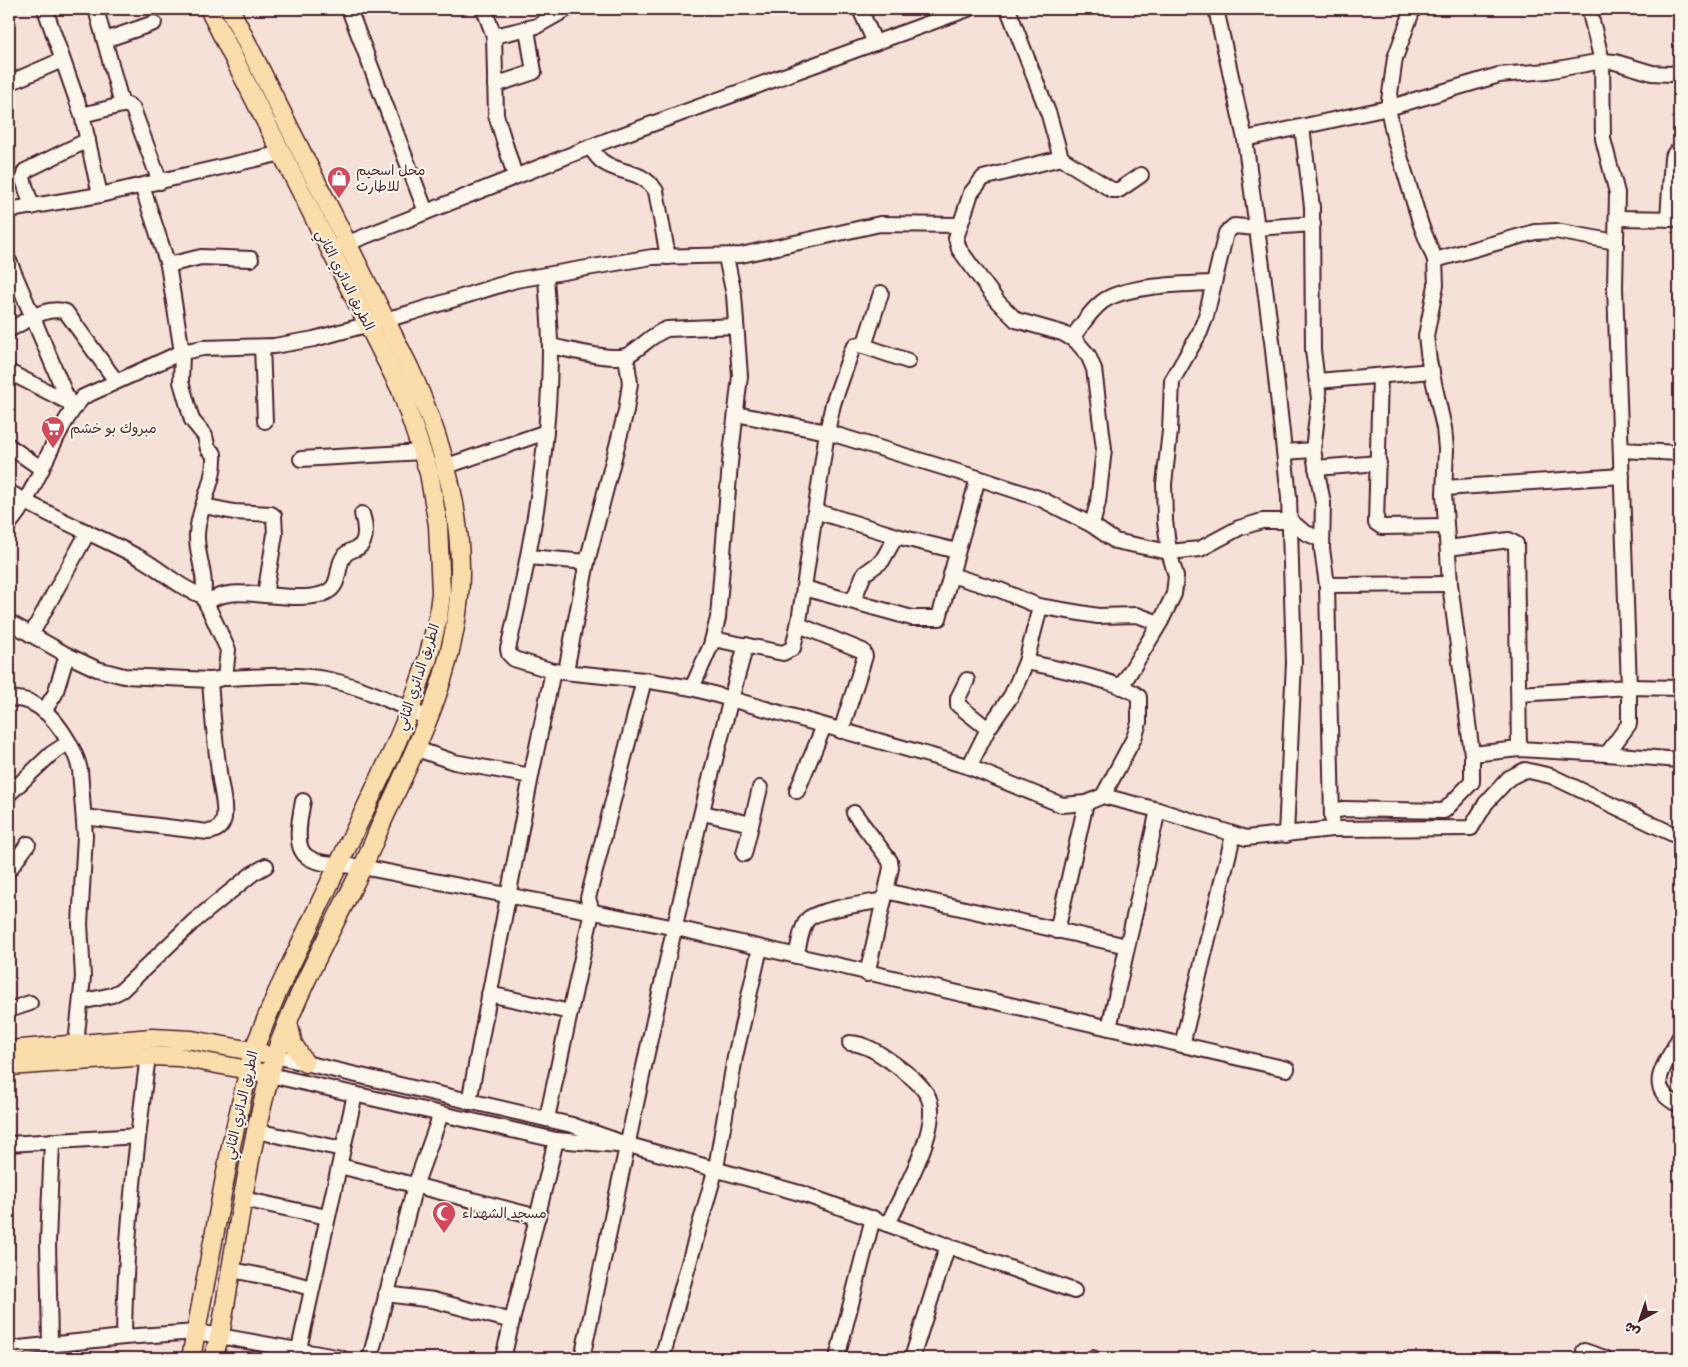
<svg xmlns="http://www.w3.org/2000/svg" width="1688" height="1367" font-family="'Balsamiq Sans','Playpen Sans Arabic',sans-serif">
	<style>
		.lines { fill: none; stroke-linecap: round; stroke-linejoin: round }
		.minor-casing { stroke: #4a1f2b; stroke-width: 18 }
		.major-casing { stroke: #4a1f2b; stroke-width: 21 }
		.minor { stroke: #fbf7ec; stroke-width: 14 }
		.major { stroke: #fbdcab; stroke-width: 18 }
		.labels { text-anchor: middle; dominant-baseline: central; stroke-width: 4; stroke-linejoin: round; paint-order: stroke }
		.poi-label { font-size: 14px; fill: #4a1f2b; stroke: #fbf7ec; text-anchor: start }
		.street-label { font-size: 14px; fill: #4a1f2b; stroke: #fbf7ec }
	</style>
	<rect width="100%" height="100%" fill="#f6e1d9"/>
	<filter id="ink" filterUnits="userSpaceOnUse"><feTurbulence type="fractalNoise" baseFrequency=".02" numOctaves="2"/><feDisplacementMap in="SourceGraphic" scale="10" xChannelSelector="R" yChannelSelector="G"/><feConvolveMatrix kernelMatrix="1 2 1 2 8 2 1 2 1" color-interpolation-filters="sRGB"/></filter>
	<g filter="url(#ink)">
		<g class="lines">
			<g class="minor-casing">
				<g id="minor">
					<path d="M 45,9 L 82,115 L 100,195"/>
					<path d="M 349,9 L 426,212"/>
					<path d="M 484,9 L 494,36 L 496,115 L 515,176"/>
					<path d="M 860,9 L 875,43"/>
					<path d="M 1008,9 L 1049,115 L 1061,158 L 983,178 L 971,193 L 956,238 L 959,249 L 997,301 L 1016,320 L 1062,333 L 1076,341 L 1088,355 L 1094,369 L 1104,449 L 1098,502 L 1092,525"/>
					<path d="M 1216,9 L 1245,139 L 1272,341 L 1289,497 L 1294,662 L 1286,835"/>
					<path d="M 1413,9 L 1395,58 L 1388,108 L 1394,137 L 1421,225 L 1435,260"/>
					<path d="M 1589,9 L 1602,61 L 1603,139 L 1617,193 L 1615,287 L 1629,687 L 1629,724 L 1607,754 L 1679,760"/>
					<path d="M 494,36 L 537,26 L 567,9"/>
					<path d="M 105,40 L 154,23"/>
					<path d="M 9,83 L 62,60"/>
					<path d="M 495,85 L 534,72 L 527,29"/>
					<path d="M 122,105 L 128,105 L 133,109 L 160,182"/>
					<path d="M 82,115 L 122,105 L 96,9"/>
					<path d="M 1302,127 L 1312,207 L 1313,350 L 1319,399 L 1313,450 L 1323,503 L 1322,549 L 1327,585 L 1332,818"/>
					<path d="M 1245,139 L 1388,108 L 1499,75 L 1547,71 L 1602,61 L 1615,62 L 1652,73 L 1670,74 L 1679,72"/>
					<path d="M 590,147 C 594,152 598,159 603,162 C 622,175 641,169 656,191 L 668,257"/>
					<path d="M 1061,158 L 1112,190 L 1119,190 L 1141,175"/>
					<path d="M 142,186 L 168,265 L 182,352 L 181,382 L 192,420 L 205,436 L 208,449 L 214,454 C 216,482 198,507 197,534 C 196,555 207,575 203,596"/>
					<path d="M 32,207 L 23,179 L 25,171 L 88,140"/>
					<path d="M 9,210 L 100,195 L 282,153"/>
					<path d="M 1617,218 L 1679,219"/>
					<path d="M 1668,219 L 1672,158 L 1675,153 L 1679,153"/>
					<path d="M 338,247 L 608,140 L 968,9"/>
					<path d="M 9,261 L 72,410"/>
					<path d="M 168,265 L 201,257 L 251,259"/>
					<path d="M 546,275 C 547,299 550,323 550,347 C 550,449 531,551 508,649 L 509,654 L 514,659 L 553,671"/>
					<path d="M 9,330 C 26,321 47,305 66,312 L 116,381"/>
					<path d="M 1072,338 C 1082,325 1090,311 1102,302 C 1124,285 1185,284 1212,283"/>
					<path d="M 550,346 C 567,349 614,362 628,355 C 642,347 652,334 667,329 L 736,326"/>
					<path d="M 864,346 L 881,293"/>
					<path d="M 262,347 L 265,421"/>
					<path d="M 9,372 L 68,402"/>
					<path d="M 1380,376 L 1376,523 L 1382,527 L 1446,526"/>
					<path d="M 1318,381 L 1432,371"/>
					<path d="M 736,414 L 827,432 L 978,478 L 1041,499 L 1092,525 L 1115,541 L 1169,552 L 1200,549 L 1239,528 L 1262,521 L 1291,521 L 1304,532 L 1322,540"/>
					<path d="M 9,446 L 42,469"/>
					<path d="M 1622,450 L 1679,453"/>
					<path d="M 1284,452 L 1313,450"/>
					<path d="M 301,459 L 423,452"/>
					<path d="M 447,466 L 546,432"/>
					<path d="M 1316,468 L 1379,463"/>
					<path d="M 1445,488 L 1622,476"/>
					<path d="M 9,492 C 51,518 97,535 140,558 C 162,570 179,588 203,596 L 228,650 L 225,678 C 258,677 293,673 325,679 C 361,686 396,703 429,719"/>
					<path d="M 204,506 L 234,512 L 271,514 L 274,516 L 275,534 L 265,595 C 245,593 223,590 206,603"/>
					<path d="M 815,511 L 900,537"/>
					<path d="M 9,524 C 41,487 50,434 83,397 L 182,352 L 203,348 L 274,346 L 314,339 L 410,313 L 516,280 L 652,257 L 741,255 L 880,224 L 959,225"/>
					<path d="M 1448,548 L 1509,540 L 1516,544 L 1519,749"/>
					<path d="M 528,557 L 587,562"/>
					<path d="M 951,575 L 1000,590 L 1038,606 L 1098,616 L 1137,615 L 1159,623"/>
					<path d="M 1327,585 L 1450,584"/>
					<path d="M 804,588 L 912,618 L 939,618 L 978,478"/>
					<path d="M 265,595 C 283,596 326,603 335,584 C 340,574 338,562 345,555 C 349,550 355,550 359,547 C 368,540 365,523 362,514"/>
					<path d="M 853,601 L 864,574 L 882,561 L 895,538 L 900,537 L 957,551"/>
					<path d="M 9,622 L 67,655 L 97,669 L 124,676 L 210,680 L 219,679"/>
					<path d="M 799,625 L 863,651 L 865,656 L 841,731"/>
					<path d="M 31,635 L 88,532"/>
					<path d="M 713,639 L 783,653 L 793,648 L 799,621 L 827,432 L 833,404 L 852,350 L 856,345 L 864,346 L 908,361"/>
					<path d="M 1026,662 C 1046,666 1129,683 1139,697 L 1139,723 L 1134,738 L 1103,796"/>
					<path d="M 566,671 L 587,562 L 626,411 L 630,383 L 626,356"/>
					<path d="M 967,680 L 958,698 L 958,705 L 988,729"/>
					<path d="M 1121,687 L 1161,621 L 1174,594 L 1176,576 L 1169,552 L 1165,521 L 1164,484 L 1170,431 L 1172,381 L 1200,332 L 1206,316 L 1226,233 L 1234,226 L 1257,228 L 1313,224"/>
					<path d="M 692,688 L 711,645 L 718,618 L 730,463 L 740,376 L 734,295 L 726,257"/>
					<path d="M 1519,694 L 1629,687 L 1679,688"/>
					<path d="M 9,698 C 16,699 25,699 32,703 C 54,713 75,747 80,770 L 85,836 L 80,924 L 83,977 L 76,1044"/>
					<path d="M 44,711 L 55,694 L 67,655"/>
					<path d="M 417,749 L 454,762 L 531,776"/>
					<path d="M 1472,754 L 1519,749 L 1607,754"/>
					<path d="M 969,767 L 988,729 L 1011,696 L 1018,681 L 1026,662 L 1040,607"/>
					<path d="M 797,791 L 824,726"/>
					<path d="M 9,794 L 51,754 L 68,743"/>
					<path d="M 303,801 C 290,866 305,861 362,867 L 676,928 L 1287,1069"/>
					<path d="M 1332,811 L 1344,809 L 1444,811 L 1472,782 L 1472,754 L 1450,584 L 1444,494 L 1446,449 L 1444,428 L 1429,361 L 1426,336 L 1436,285 L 1435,260 L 1535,232 L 1556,231 L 1616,242"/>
					<path d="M 703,813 L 751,824"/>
					<path d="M 854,813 L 890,861 L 891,868 L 886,891"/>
					<path d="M 84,817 L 208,832 C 217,831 222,827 224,818 C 226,803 220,786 219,772 C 215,741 212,711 210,680"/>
					<path d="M 744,854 L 760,788"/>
					<path d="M 9,870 L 28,844"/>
					<path d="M 1057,931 L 1086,803"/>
					<path d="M 796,956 C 799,946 801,927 808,919 C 818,909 869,903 884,900"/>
					<path d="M 867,974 L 886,891 L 1127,946"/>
					<path d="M 489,994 L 570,1012"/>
					<path d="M 81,1002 L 112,995 L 122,990 L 193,922 L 252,874 L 266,866"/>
					<path d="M 9,1010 L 30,1003"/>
					<path d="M 1109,1028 L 1158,810"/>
					<path d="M 1679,1038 C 1667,1064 1642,1087 1679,1105"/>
					<path d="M 850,1043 C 868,1044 883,1056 897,1066 C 908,1074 927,1088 930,1102 C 938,1133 901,1196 888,1224"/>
					<path d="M 1182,1045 L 1233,836"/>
					<path d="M 275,1056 L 572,1125 L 629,1145 L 803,1194 L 1074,1291"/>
					<path d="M 270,1075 L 556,1140 L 618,1145"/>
					<path d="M 469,1102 L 531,776 L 553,671 L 644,680 L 692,688 L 967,766 L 1062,805 L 1086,803 L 1103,796 L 1158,810 L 1246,838 L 1332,829 L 1471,828 L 1486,803 L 1509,778 L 1525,770 L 1551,776 L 1679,837"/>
					<path d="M 547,1118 L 592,912 L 588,898 L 644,680"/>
					<path d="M 256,1131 L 343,1149"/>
					<path d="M 9,1144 L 138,1136"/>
					<path d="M 340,1166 L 538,1217"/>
					<path d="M 243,1199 L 327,1217"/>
					<path d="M 232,1270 L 282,1280 L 311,1288"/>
					<path d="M 386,1294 L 433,1300 L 512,1321"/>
					<path d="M 124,1337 C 125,1242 136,1149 148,1056"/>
					<path d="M 50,1344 L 48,1242 L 52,1141"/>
					<path d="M 9,1349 L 124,1337 L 197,1332 L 341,1358"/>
					<path d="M 1584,1351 L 1605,1358"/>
					<path d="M 297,1358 L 355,1094"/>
					<path d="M 370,1358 L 415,1186 L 441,1114"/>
					<path d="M 503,1358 L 556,1140"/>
					<path d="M 582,1358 C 634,1120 679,879 746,645"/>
					<path d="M 662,1358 L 716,1168 L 735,1057 L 760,948"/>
					<path d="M 837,1358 L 873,1218"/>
					<path d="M 912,1358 L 948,1245"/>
					<path d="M 1092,1358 L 1093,1358"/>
				</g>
			</g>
			<g class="major-casing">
				<g id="major">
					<path d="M 288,1022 L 293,1044 L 305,1063"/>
					<path d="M 9,1050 L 152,1038 L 192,1040 L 262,1053"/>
					<path d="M 9,1066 L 148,1056 L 179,1057 L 259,1072"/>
					<path d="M 191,1358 L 231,1146 L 253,1051 L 277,993 L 392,753 L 410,710 L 428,658 L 438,617 L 441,593 L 438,525 L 429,473 L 401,390 L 209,9"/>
					<path d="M 213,1358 L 220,1335 C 234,1256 244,1176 264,1098 C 269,1078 273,1058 281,1039 C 304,979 334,925 362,868 C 372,848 379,827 389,807 C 424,733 461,653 460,569 C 460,498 438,431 409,367 L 230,9"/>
				</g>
			</g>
			<use href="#minor" class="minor"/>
			<use href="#major" class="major"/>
		</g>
	</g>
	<defs>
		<g id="shop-pin" transform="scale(1.25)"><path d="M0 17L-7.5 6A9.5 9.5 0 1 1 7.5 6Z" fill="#d1495b" stroke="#fbf7ec"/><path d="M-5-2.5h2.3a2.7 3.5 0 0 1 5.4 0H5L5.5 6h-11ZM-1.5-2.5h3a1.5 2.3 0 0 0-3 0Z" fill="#fff"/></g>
		<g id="supermarket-pin" transform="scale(1.25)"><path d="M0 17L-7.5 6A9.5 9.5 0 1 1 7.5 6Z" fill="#d1495b" stroke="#fbf7ec"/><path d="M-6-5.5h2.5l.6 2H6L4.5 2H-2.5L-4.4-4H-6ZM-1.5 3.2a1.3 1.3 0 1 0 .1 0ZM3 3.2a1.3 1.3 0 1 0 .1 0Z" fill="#fff"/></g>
		<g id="mosque-pin" transform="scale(1.25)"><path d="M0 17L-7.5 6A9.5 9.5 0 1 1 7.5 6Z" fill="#d1495b" stroke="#fbf7ec"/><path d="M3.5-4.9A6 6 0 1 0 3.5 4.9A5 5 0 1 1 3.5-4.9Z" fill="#fff"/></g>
	</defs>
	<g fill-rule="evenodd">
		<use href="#shop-pin" x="339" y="178"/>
		<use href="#supermarket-pin" x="53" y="428"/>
		<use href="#mosque-pin" x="444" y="1213"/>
	</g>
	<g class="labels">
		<g class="poi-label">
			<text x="356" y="170">محل اسحيم<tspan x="356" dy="16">للاطارت</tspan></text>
			<text x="70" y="428">مبروك بو خشم</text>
			<text x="462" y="1213">مسجد الشهداء</text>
		</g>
		<g class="street-label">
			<text transform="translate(345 280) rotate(63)">الطريق الدائري الثاني</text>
			<text transform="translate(418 677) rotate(-72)">الطريق الدائري الثاني</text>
			<text transform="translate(241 1105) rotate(-77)">الطريق الدائري الثاني</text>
		</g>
	</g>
	<rect width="1688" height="1367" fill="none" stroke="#fbf7ec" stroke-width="30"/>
	<rect x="15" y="15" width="1658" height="1337" fill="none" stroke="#4a1f2b" stroke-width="2" filter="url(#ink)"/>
	<g transform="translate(1640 1320) rotate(220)" stroke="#fbf7ec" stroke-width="4" paint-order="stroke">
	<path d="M0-4L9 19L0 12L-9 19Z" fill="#4a1f2b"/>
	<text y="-8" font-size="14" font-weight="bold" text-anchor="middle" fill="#4a1f2b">ش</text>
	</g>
</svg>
